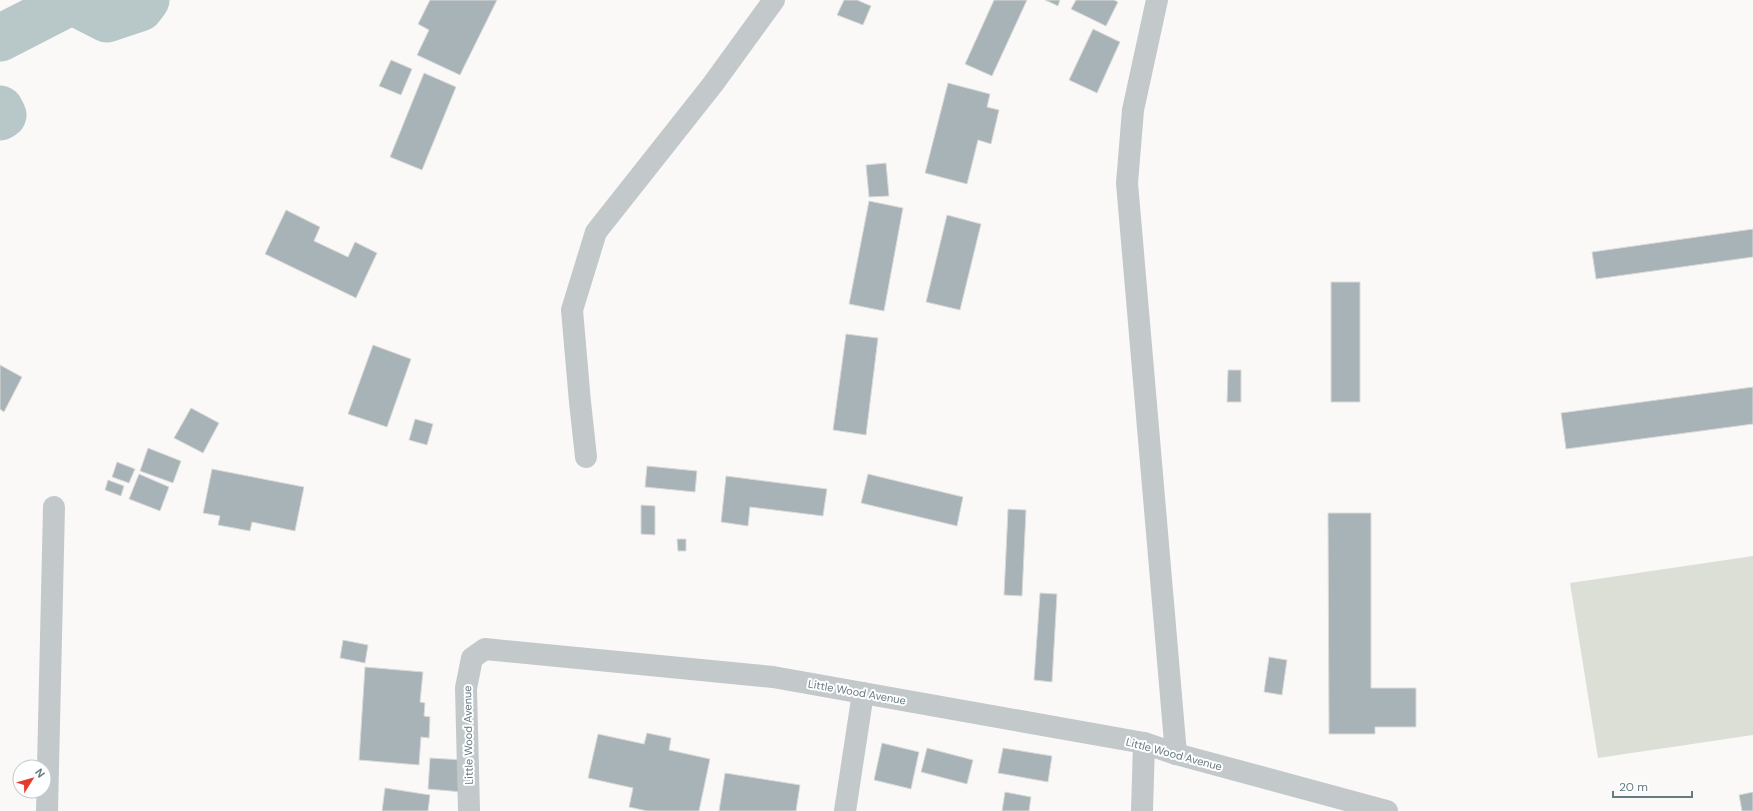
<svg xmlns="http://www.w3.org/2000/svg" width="1753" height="811" font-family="'DM Sans',sans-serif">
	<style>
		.green { fill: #dbdfd6 }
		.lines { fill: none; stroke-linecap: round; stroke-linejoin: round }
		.river { stroke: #b8c8c9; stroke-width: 47 }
		.building { fill: #a7b3b6; stroke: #dbdbd9 }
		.street { stroke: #c3c8cb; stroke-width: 22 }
		.labels { text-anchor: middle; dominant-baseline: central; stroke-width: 4; stroke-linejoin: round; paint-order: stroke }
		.street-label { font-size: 11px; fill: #657a82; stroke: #fff }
	</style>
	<rect width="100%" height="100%" fill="#faf9f7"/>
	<path class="green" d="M 1753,556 L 1753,735 L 1598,758 L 1570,583 Z"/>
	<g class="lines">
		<g class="river">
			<path d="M 0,38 L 72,1 L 107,19 L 140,8 L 146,0"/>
			<path d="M 0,109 L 3,115 L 0,117"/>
		</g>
	</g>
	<g class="building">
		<path d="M 430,0 L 497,0 L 460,75 L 417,55 L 429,30 L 418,24 Z"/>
		<path d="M 844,0 L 857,0 L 871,6 L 863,25 L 837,15 Z"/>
		<path d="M 994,0 L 1027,0 L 992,76 L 965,64 Z"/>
		<path d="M 1045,0 L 1060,0 L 1058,6 Z"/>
		<path d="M 1076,0 L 1114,0 L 1118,2 L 1106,26 L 1071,9 Z"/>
		<path d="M 1093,29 L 1120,42 L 1097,93 L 1069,80 Z"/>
		<path d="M 391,60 L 412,69 L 401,95 L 379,86 Z"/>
		<path d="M 424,73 L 456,87 L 422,170 L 390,157 Z"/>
		<path d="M 948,83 L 990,94 L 987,107 L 999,110 L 991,144 L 978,140 L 967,184 L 925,173 Z"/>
		<path d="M 886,163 L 889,196 L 869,197 L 866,165 Z"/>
		<path d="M 869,201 L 903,208 L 884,311 L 849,304 Z"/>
		<path d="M 286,210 L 320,227 L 314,241 L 348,257 L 355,242 L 377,253 L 356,298 L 265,254 Z"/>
		<path d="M 947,215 L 981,224 L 960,310 L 926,302 Z"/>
		<path d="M 1753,229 L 1753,257 L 1596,279 L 1592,252 Z"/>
		<rect x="1331" y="282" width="29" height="120"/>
		<path d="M 846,334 L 878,338 L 866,435 L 833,430 Z"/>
		<path d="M 373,345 L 411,359 L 387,427 L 348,414 Z"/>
		<path d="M 0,365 L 22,377 L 4,412 L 0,409 Z"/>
		<path d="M 1228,370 L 1241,370 L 1241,402 L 1227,402 Z"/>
		<path d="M 1753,387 L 1753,424 L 1566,449 L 1561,413 Z"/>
		<path d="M 191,408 L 219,423 L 203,453 L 174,438 Z"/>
		<path d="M 415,419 L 433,424 L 427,445 L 409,440 Z"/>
		<path d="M 148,448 L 181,461 L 173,483 L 140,471 Z"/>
		<path d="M 117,462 L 135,469 L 129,483 L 112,477 Z"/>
		<path d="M 647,466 L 697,471 L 695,492 L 645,487 Z"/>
		<path d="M 212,469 L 304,487 L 295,531 L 252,522 L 250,531 L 218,525 L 220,516 L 203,513 Z"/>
		<path d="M 139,474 L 169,487 L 160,511 L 129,499 Z"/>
		<path d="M 868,474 L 963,497 L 957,526 L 861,503 Z"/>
		<path d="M 726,476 L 827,489 L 823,516 L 750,507 L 748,526 L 721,522 Z"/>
		<path d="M 108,480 L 124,486 L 121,496 L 105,490 Z"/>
		<path d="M 641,505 L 655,506 L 655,535 L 641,534 Z"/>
		<path d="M 1008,509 L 1026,510 L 1022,596 L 1004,595 Z"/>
		<path d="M 1328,513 L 1371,513 L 1371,688 L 1416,688 L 1416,727 L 1375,727 L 1375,734 L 1329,734 Z"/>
		<path d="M 677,539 L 686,539 L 686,551 L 678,551 Z"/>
		<path d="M 1040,593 L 1057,594 L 1052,682 L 1034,680 Z"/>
		<path d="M 343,640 L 368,645 L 365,663 L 340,658 Z"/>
		<path d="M 1269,657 L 1287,660 L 1282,695 L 1264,692 Z"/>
		<path d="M 365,667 L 423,672 L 420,702 L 425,703 L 424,716 L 430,717 L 429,738 L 421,737 L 419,765 L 359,760 Z"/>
		<path d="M 647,733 L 671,738 L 669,750 L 710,759 L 699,811 L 647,811 L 629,807 L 633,788 L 588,778 L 598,734 L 644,744 Z"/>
		<path d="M 882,743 L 919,752 L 911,789 L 874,780 Z"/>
		<path d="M 927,748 L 973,760 L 967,784 L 921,772 Z"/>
		<path d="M 1003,748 L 1052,756 L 1048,782 L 998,773 Z"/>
		<path d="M 430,758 L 464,760 L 462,792 L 428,789 Z"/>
		<path d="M 725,773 L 800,785 L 796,811 L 719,811 Z"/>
		<path d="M 385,788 L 430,795 L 428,811 L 382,811 Z"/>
		<path d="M 1005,792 L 1031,797 L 1029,811 L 1002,811 Z"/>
		<path d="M 1753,792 L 1753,811 L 1742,811 L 1739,795 Z"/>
	</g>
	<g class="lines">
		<g class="street">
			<path d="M 1157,0 L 1133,110 L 1127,183 L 1176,754"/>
			<path d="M 586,457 L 580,402 L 572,310 L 596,232 L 713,84 L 774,0"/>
			<path d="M 47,811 L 54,507"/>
			<path d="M 469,811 L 466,688 L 472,658 L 485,649 L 773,677 L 1144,743 L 1176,754 L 1387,811"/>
			<path d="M 845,811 L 863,693"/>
			<path d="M 1142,811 L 1144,743"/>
		</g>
	</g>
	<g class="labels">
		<g class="street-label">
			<text transform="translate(857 692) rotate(10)">Little Wood Avenue</text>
			<text transform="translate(468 735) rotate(-91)">Little Wood Avenue</text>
			<text transform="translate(1174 754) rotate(15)">Little Wood Avenue</text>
		</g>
	</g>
	<g transform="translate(32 779) rotate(53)"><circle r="19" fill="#ffffff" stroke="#c1cacd"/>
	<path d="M0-3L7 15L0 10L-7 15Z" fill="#e23c2f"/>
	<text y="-6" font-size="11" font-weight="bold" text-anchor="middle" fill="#657a82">N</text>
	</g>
	<path d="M1613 791v6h79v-6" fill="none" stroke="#657a82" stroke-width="2"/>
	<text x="1619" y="791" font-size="12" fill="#657a82" stroke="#ffffff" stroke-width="3" paint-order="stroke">20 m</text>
</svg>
